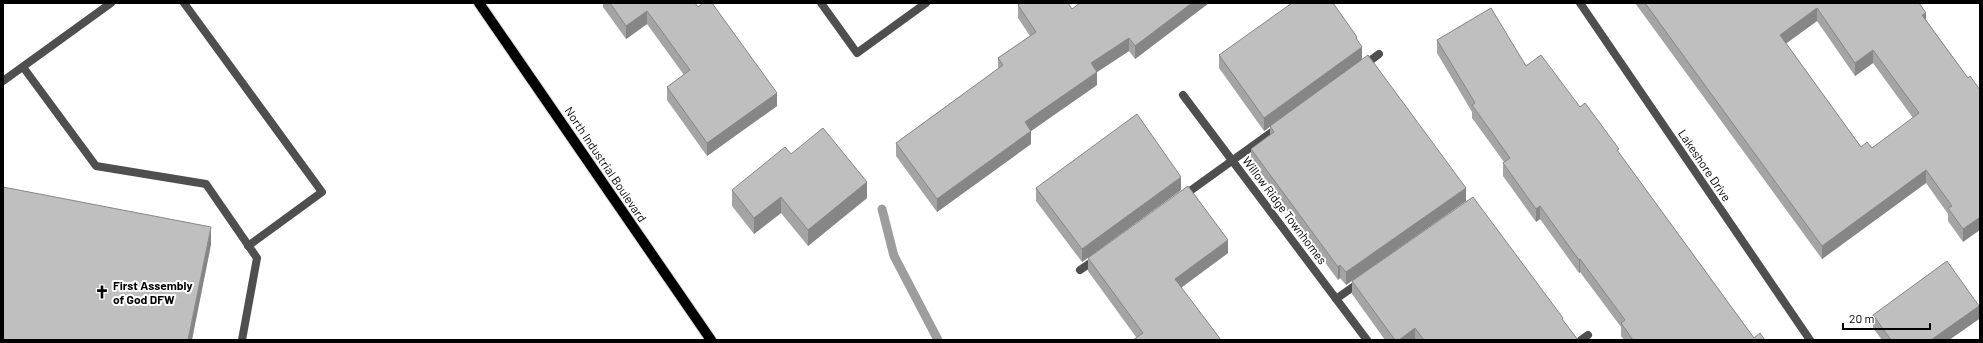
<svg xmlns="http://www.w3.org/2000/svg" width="1983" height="343" font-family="Barlow,sans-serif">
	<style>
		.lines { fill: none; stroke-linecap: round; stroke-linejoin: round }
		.stream { stroke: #9d9d9d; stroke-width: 9 }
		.primary-casing { stroke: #dbdbdb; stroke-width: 12 }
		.service { stroke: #4f4f4f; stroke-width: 8 }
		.minor { stroke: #4f4f4f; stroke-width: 8 }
		.primary { stroke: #000; stroke-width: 10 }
		.wall { fill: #a4a4a4; fill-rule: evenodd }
		.shaded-wall { fill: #868686 }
		.building { fill: #bfbfbf; stroke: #868686; fill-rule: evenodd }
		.labels { text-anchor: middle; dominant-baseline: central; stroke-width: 4; stroke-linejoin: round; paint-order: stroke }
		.street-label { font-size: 12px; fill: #000; stroke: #fff }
		.poi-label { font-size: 12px; font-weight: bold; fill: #000; stroke: #fff; text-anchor: start }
	</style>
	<rect width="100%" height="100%" fill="#fff"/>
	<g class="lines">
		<path class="stream" d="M 882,209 L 894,256 L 938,340"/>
		<g class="primary-casing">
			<path id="primary" d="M 479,3 L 711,340"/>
		</g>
		<g class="service">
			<path d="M 184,3 L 322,192 L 248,246"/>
			<path d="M 1363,66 L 1379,54"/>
			<path d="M 23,67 L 96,166 L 206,184 L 257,258 L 242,340"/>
			<path d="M 3,81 L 111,3"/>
			<path d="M 1183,196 L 1279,127"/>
			<path d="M 1080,270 L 1096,259"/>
			<path d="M 1336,299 L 1360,282"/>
			<path d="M 1581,340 L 1588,335"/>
		</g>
		<g class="minor">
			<path d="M 821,3 L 857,53 L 926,3"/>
			<path d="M 1580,3 L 1810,340"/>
			<path d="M 1183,95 L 1367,340"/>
		</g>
		<use href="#primary" class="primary"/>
	</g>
	<g class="wall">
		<path d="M 603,3 L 695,3 L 777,106 L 707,156 L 667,100 L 667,87 L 684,75 L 647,24 L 626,39 L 603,7 Z"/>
		<path d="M 1209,3 L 1135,59 L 1129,51 L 1097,72 L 1097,85 L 1031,131 L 1031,144 L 937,212 L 896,156 L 896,143 L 998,69 L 998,58 L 1030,36 L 1018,18 L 1018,5 L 1072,9 Z"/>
		<path d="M 1635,3 L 1919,3 L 1926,20 L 1968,78 L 1963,242 L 1948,221 L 1948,214 L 1926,183 L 1822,259 ZM 1817,21 L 1855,76 L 1873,63 L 1913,118 L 1872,148 L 1861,147 L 1786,43 Z"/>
		<path d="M 1357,40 L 1362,60 L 1264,131 L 1219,68 L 1219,55 Z"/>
		<path d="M 1437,40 L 1526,66 L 1580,107 L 1619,153 L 1754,338 L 1765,340 L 1624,340 L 1621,336 L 1621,327 L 1580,272 L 1579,273 L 1540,219 L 1536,222 L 1503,176 L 1503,163 L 1504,162 L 1472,118 L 1472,112 L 1437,53 Z"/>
		<path d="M 1270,126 L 1466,201 L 1346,285 L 1340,278 L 1338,280 L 1251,162 L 1251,149 L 1270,135 Z"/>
		<path d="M 791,154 L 867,198 L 808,246 L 781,213 L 754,234 L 732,206 L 732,190 Z"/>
		<path d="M 1036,188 L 1181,190 L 1082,262 L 1036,201 Z"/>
		<path d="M 1228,253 L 1181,288 L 1221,340 L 1136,337 L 1088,271 L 1088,258 Z"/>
		<path d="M 1352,281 L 1563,320 L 1578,340 L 1385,340 L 1352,294 Z"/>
		<path d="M 1873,315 L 1979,319 L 1949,340 L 1882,340 L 1873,328 Z"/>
	</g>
	<g class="shaded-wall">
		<path d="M 1192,3 L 1209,3 L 1135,59 L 1135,46 Z"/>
		<path d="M 1817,8 L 1817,21 L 1780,48 L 1780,35 Z"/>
		<path d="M 647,11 L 647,24 L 626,39 L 626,26 Z"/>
		<path d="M 1926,13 L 1926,26 L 1922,15 Z"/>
		<path d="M 1129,38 L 1129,51 L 1091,76 L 1091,63 Z"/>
		<path d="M 1362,47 L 1362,60 L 1264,131 L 1264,118 Z"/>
		<path d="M 1873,50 L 1873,63 L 1855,76 L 1855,63 Z"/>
		<path d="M 1097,72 L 1097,85 L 1031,131 L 1031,144 L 937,212 L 937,199 L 1025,122 Z"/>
		<path d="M 777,93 L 777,106 L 707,156 L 707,143 Z"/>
		<path d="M 1926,170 L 1926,183 L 1822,259 L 1822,246 Z"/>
		<path d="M 1181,177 L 1181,190 L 1082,262 L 1082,249 Z"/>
		<path d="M 867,182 L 867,198 L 808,246 L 808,230 Z"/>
		<path d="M 1466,188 L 1466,201 L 1346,285 L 1346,272 Z"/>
		<path d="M 781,197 L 781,213 L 754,234 L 754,218 Z"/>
		<path d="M 1540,206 L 1540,219 L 1536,222 L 1536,209 Z"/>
		<path d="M 1980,217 L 1980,230 L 1963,242 L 1963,229 Z"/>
		<path d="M 211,227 L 211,245 L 192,340 L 188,340 Z"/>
		<path d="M 1228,240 L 1228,253 L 1175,292 L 1175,279 Z"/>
		<path d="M 1580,259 L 1580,272 L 1579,273 L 1579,260 Z"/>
		<path d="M 1340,265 L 1340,278 L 1338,280 L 1338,267 Z"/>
		<path d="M 1979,306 L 1979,319 L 1949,340 L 1931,340 Z"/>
		<path d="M 1415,328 L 1415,340 L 1399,340 Z"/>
	</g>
	<g class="building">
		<path d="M 610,3 L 695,3 L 698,7 L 703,3 L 712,3 L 777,93 L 707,143 L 667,87 L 690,70 L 647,11 L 626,26 Z"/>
		<path d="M 1021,3 L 1068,3 L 1072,9 L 1080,3 L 1192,3 L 1135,46 L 1129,38 L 1091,63 L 1097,72 L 1025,122 L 1031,131 L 937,199 L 896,143 L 1003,65 L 998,58 L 1036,32 L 1018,5 Z"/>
		<path d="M 1292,3 L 1333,3 L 1357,37 L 1356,38 L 1362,47 L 1264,118 L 1219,55 Z"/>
		<path d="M 1645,3 L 1919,3 L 1926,13 L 1922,15 L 1968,78 L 1970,76 L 1980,90 L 1980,217 L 1963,229 L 1948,208 L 1952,206 L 1926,170 L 1822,246 ZM 1817,8 L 1855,63 L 1873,50 L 1919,113 L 1872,148 L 1867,142 L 1861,147 L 1780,35 Z"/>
		<path d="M 1491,8 L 1526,66 L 1541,55 L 1580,107 L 1585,103 L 1619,149 L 1617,150 L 1754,338 L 1760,333 L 1765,340 L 1633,340 L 1621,323 L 1625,320 L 1580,259 L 1579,260 L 1540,206 L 1536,209 L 1503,163 L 1510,158 L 1472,105 L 1475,103 L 1437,40 Z"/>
		<path d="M 1368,55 L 1466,188 L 1346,272 L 1340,265 L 1338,267 L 1251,149 L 1274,132 L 1270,126 Z"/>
		<path d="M 1137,114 L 1181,177 L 1082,249 L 1036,188 Z"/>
		<path d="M 823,128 L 867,182 L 808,230 L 781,197 L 754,218 L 732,190 L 785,147 L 791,154 Z"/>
		<path d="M 1188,186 L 1228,240 L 1175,279 L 1221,340 L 1133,340 L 1143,333 L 1088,258 Z"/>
		<path d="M 3,187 L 211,227 L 188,340 L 3,340 Z"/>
		<path d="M 1473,197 L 1563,318 L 1562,319 L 1578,340 L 1424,340 L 1415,328 L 1399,340 L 1395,340 L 1352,281 Z"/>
		<path d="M 1947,261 L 1979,306 L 1931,340 L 1891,340 L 1873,315 Z"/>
	</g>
	<defs>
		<g id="church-bare" transform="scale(1.08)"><path d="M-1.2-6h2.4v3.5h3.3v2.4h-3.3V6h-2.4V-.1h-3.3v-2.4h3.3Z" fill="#000" stroke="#fff" stroke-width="2.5" paint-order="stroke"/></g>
	</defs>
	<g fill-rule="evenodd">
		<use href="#church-bare" x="102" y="292"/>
	</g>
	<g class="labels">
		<g class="street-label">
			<text transform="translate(606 164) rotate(56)">North Industrial Boulevard</text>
			<text transform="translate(1705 165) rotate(56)">Lakeshore Drive</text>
			<text transform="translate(1285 210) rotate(53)">Willow Ridge Townhomes</text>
		</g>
		<g class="poi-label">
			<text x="113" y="285">First Assembly<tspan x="113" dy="14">of God DFW</tspan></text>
		</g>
	</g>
	<rect width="1983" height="343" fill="none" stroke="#000000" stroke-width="8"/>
	<path d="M1843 323v6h87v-6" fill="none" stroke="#000000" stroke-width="2"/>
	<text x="1849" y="323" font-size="12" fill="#000000" stroke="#ffffff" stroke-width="3" paint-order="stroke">20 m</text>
</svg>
